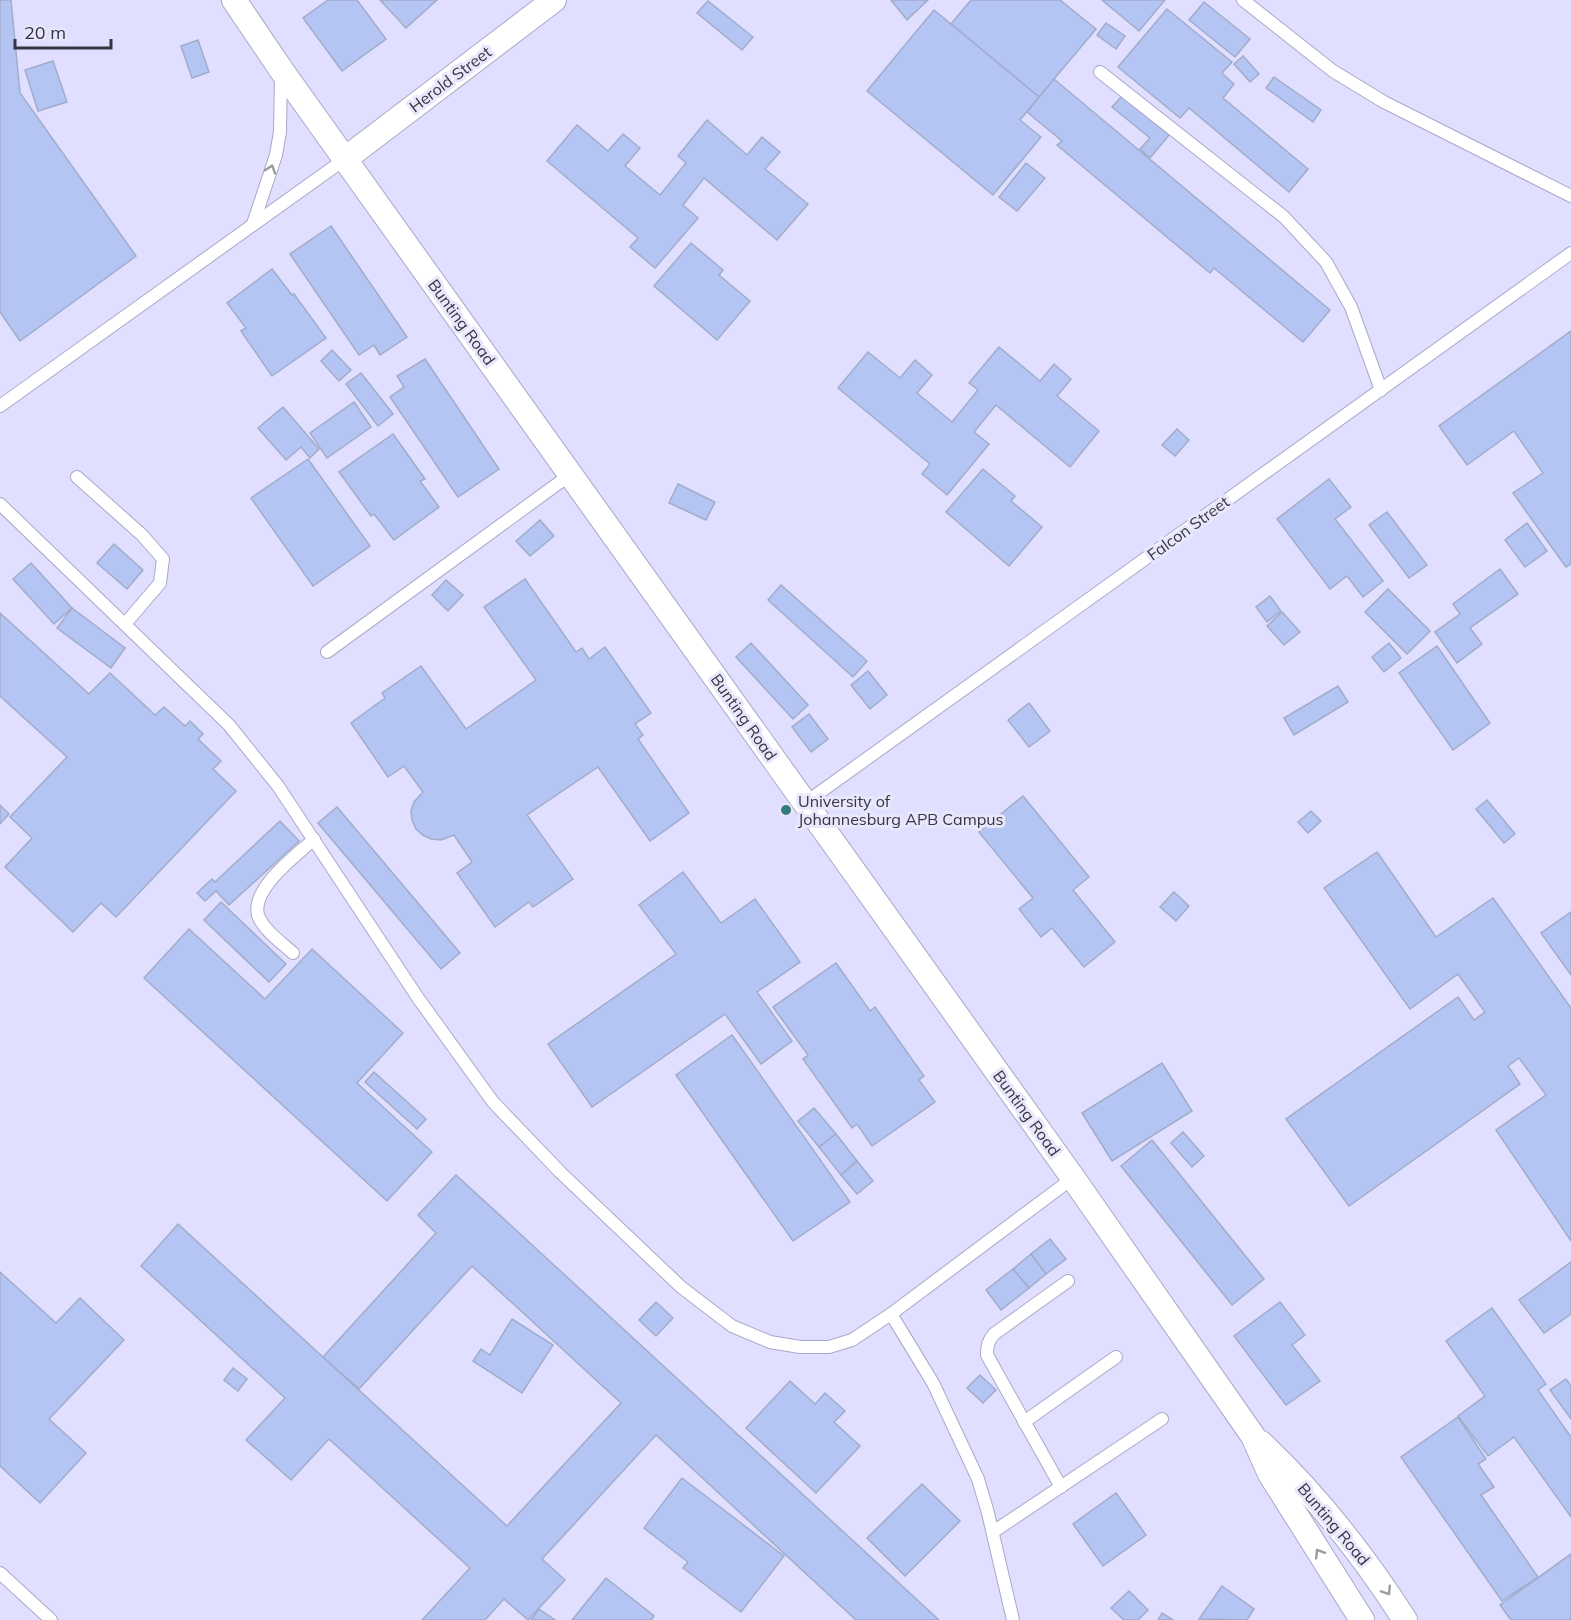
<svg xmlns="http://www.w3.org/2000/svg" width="1571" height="1620" font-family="Mulish,sans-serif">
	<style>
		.built { fill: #e1dfff }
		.building { fill: #b4c5f4; stroke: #a1acca; stroke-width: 1.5 }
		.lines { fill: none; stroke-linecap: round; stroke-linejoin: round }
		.lane-casing { stroke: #aaa8c7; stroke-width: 14 }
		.street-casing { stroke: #aaa8c7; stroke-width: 26 }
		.lane { stroke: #fff; stroke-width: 12 }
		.street { stroke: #fff; stroke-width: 24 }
		.oneway { stroke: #9a9aa0 }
		.poi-dot { fill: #337c7b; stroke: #e8e7fb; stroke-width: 2 }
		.labels { text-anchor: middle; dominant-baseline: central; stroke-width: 6; stroke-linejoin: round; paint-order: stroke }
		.street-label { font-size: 16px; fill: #363542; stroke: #e8e7fb }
		.poi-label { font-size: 16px; fill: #363542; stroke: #e8e7fb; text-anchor: start }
	</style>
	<rect width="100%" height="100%" fill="#e8e7fb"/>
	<rect class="built" x="0" y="0" width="1571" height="1620"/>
	<g class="building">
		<path d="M 0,0 L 11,0 L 20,93 L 136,256 L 20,341 L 0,312 Z"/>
		<path d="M 328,0 L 357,0 L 386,39 L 342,71 L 303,18 Z"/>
		<path d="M 380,0 L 437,0 L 406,28 Z"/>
		<path d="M 891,0 L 928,0 L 907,20 Z"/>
		<path d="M 971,0 L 1060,0 L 1096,29 L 1039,97 L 951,24 Z"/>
		<path d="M 1102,0 L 1165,0 L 1139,31 Z"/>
		<path d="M 708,1 L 753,37 L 742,50 L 697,13 Z"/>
		<path d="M 1204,2 L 1250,39 L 1235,57 L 1189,20 Z"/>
		<path d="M 1167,9 L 1232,62 L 1222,73 L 1234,84 L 1223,98 L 1308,169 L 1289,192 L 1189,108 L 1180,118 L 1118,67 Z"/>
		<path d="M 934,10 L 1039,97 L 1020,120 L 1041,137 L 993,195 L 867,91 Z"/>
		<path d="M 1106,23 L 1125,36 L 1116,49 L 1097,35 Z"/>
		<path d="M 198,40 L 209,72 L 192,78 L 181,46 Z"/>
		<path d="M 1243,56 L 1259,74 L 1250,82 L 1234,64 Z"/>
		<path d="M 53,61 L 67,102 L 38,111 L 25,70 Z"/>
		<path d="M 1274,77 L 1321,110 L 1313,122 L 1266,88 Z"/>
		<path d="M 1054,79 L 1330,310 L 1303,342 L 1214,268 L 1210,273 L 1057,145 L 1062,141 L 1027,112 Z"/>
		<path d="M 1122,96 L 1169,135 L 1150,158 L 1140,149 L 1150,138 L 1112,107 Z"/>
		<path d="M 707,120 L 747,155 L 762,137 L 780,152 L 765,169 L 808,204 L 777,240 L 704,178 L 683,205 L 698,218 L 655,268 L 630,247 L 638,238 L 547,161 L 577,125 L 608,151 L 623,134 L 640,148 L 625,166 L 660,195 L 686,163 L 678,156 Z"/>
		<path d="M 1026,163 L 1045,178 L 1017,211 L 999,197 Z"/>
		<path d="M 331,226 L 407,337 L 380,355 L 374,345 L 359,355 L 290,254 Z"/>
		<path d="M 691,243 L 723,270 L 719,275 L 750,301 L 717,340 L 654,286 Z"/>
		<path d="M 272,269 L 292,295 L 294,294 L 326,338 L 272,376 L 241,331 L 246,328 L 227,303 Z"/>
		<path d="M 1571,331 L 1571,564 L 1566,567 L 1513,493 L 1543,473 L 1514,431 L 1467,465 L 1439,426 Z"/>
		<path d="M 999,347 L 1040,381 L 1054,364 L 1071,379 L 1057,396 L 1099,431 L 1070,467 L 996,405 L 974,432 L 989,444 L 947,495 L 922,474 L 930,464 L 838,388 L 868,352 L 900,378 L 915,360 L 932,375 L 917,393 L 952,422 L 978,390 L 969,383 Z"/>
		<path d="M 332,350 L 351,370 L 339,381 L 321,361 Z"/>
		<path d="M 425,359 L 499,469 L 458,497 L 390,397 L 404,387 L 397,376 Z"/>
		<path d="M 361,373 L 393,414 L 378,426 L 346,384 Z"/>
		<path d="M 354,402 L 371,427 L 327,458 L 310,433 Z"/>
		<path d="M 283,407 L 319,449 L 310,458 L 301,447 L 286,460 L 258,428 Z"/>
		<path d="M 1177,429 L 1189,440 L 1175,456 L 1162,445 Z"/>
		<path d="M 393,434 L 425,479 L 420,481 L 439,507 L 394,540 L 374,514 L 371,516 L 339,472 Z"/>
		<path d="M 308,459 L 370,546 L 313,586 L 251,498 Z"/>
		<path d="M 983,469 L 1015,496 L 1011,501 L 1042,527 L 1009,566 L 946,512 Z"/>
		<path d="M 1329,479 L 1351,507 L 1335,519 L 1383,581 L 1363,597 L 1347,576 L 1330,589 L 1277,519 Z"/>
		<path d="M 678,484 L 715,502 L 706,520 L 669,503 Z"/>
		<path d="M 1387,512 L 1427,565 L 1409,578 L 1369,525 Z"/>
		<path d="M 540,520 L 554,536 L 530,556 L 516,541 Z"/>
		<path d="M 1527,523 L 1547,551 L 1525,567 L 1505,540 Z"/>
		<path d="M 114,544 L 143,570 L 127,589 L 97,563 Z"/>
		<path d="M 31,563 L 72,608 L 54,624 L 13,579 Z"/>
		<path d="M 1500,569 L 1518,594 L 1470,628 L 1482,644 L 1457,663 L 1435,632 L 1460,614 L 1453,604 Z"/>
		<path d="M 525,579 L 576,652 L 582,648 L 589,659 L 605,647 L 651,713 L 635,724 L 643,735 L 638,739 L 689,813 L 650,841 L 598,767 L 527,815 L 573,879 L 533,907 L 529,902 L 495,927 L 457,873 L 472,862 L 454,835 L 441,840 L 431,839 L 423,835 L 416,829 L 412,820 L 411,811 L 414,802 L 423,792 L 404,766 L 388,777 L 351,723 L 385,698 L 382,693 L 421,666 L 466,729 L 536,680 L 484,607 Z"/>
		<path d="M 446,580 L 463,595 L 448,611 L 432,595 Z"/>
		<path d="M 781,585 L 867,661 L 853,677 L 768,600 Z"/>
		<path d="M 1388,589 L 1430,631 L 1407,654 L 1365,612 Z"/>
		<path d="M 1270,596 L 1281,611 L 1267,622 L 1256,607 Z"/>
		<path d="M 72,608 L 125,648 L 111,668 L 57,628 Z"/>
		<path d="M 1282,612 L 1300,632 L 1284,645 L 1267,626 Z"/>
		<path d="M 0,613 L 89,694 L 110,673 L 155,715 L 164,707 L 185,726 L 190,721 L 203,734 L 198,739 L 221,761 L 213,769 L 236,791 L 116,917 L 101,903 L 73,932 L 5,867 L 32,838 L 10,817 L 67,757 L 0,696 Z"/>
		<path d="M 751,643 L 808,705 L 793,719 L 736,657 Z"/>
		<path d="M 1389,643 L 1401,658 L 1384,672 L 1372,657 Z"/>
		<path d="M 1437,646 L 1490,723 L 1453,750 L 1399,673 Z"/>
		<path d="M 868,671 L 887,695 L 870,709 L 851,685 Z"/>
		<path d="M 1338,686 L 1348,702 L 1294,735 L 1284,718 Z"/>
		<path d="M 1029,703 L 1050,731 L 1029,747 L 1008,720 Z"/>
		<path d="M 809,714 L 828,739 L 811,752 L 792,727 Z"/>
		<path d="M 1023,796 L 1089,877 L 1073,890 L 1115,942 L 1084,967 L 1052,928 L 1041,937 L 1019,909 L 1033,898 L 979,832 Z"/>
		<path d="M 1487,800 L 1515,834 L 1504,843 L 1476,809 Z"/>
		<path d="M 0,805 L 9,814 L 0,824 Z"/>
		<path d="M 337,807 L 460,953 L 441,969 L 318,823 Z"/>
		<path d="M 1311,811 L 1321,821 L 1308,833 L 1298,822 Z"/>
		<path d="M 280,821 L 299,841 L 229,905 L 216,891 L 205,901 L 197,893 L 212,879 L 215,882 Z"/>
		<path d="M 1377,852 L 1436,937 L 1493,898 L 1571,1008 L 1571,1241 L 1496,1130 L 1546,1095 L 1519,1058 L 1508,1066 L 1520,1084 L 1349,1206 L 1286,1119 L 1458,997 L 1474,1020 L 1485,1012 L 1458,974 L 1410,1009 L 1324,888 Z"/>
		<path d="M 683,872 L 721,923 L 755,899 L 800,962 L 757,992 L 792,1041 L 761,1064 L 725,1014 L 592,1107 L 548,1044 L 676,954 L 639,905 Z"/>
		<path d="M 1174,892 L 1189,906 L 1176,921 L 1160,907 Z"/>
		<path d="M 221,902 L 286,964 L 269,982 L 204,920 Z"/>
		<path d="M 1571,912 L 1571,975 L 1541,933 Z"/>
		<path d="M 189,929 L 265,999 L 312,949 L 403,1033 L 357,1083 L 432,1152 L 387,1201 L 144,978 Z"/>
		<path d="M 836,963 L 870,1011 L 875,1007 L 924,1076 L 919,1080 L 935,1102 L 872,1146 L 857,1124 L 852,1128 L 803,1059 L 808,1055 L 773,1007 Z"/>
		<path d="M 732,1035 L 850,1202 L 793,1241 L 676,1075 Z"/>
		<path d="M 1162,1063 L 1192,1111 L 1112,1161 L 1082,1113 Z"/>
		<path d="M 374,1072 L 426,1119 L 417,1129 L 365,1082 Z"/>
		<path d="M 814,1108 L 836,1134 L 819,1147 L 798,1121 Z"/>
		<path d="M 1183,1132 L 1204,1156 L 1192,1167 L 1171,1143 Z"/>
		<path d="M 836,1134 L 857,1161 L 841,1175 L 819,1147 Z"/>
		<path d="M 1152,1140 L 1264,1279 L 1232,1305 L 1121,1166 Z"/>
		<path d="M 857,1161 L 873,1181 L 857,1194 L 841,1175 Z"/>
		<path d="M 456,1175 L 555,1266 L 939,1620 L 856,1620 L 656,1435 L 542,1559 L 565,1580 L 528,1620 L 504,1599 L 485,1620 L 422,1620 L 470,1568 L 329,1439 L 291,1480 L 246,1440 L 285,1398 L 141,1266 L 178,1224 L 507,1526 L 621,1403 L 472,1266 L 359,1389 L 323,1357 L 436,1233 L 418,1215 Z"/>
		<path d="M 1050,1239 L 1066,1259 L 1046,1274 L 1031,1254 Z"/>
		<path d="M 1031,1254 L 1046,1274 L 1029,1288 L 1013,1269 Z"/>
		<path d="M 1571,1262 L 1571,1314 L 1544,1333 L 1519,1300 Z"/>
		<path d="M 1013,1269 L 1029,1288 L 1001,1310 L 986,1290 Z"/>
		<path d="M 0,1272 L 56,1323 L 80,1298 L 124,1340 L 49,1419 L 86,1453 L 40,1503 L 0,1466 Z"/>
		<path d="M 656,1302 L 673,1318 L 656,1336 L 639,1320 Z"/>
		<path d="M 1280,1302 L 1305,1335 L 1292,1345 L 1320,1381 L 1286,1405 L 1234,1336 Z"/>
		<path d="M 1492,1308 L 1546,1384 L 1538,1390 L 1571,1437 L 1571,1517 L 1514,1437 L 1488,1456 L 1458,1416 L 1485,1396 L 1446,1341 Z"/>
		<path d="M 512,1319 L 553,1345 L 522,1393 L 473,1361 L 481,1349 L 490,1355 Z"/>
		<path d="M 233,1368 L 247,1379 L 238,1391 L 224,1380 Z"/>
		<path d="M 980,1375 L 996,1390 L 983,1403 L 967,1388 Z"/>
		<path d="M 1566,1379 L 1571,1386 L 1571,1419 L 1550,1390 Z"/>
		<path d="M 790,1381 L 815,1404 L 825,1393 L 845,1411 L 834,1422 L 860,1446 L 816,1493 L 746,1428 Z"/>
		<path d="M 1458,1417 L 1486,1459 L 1478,1464 L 1494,1487 L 1481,1495 L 1538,1577 L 1502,1601 L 1401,1457 Z"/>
		<path d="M 682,1478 L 784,1556 L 741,1612 L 683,1568 L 688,1562 L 644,1528 Z"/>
		<path d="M 922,1484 L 960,1521 L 905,1576 L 867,1538 Z"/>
		<path d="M 1116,1493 L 1146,1535 L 1103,1566 L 1073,1524 Z"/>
		<path d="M 1571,1554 L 1571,1620 L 1511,1620 L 1500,1605 Z"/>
		<path d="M 606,1578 L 654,1616 L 651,1620 L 572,1620 Z"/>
		<path d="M 1222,1586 L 1254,1609 L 1247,1620 L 1199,1619 Z"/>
		<path d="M 1129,1591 L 1148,1610 L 1138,1620 L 1124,1620 L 1111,1608 Z"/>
		<path d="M 539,1609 L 555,1620 L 531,1620 Z"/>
		<path d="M 1162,1613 L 1173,1620 L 1158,1620 Z"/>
	</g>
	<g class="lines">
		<g class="lane-casing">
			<g id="lane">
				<path d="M 1243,0 L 1333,71 L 1384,102 L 1571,196"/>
				<path d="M 1100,72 L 1284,217 L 1326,262 L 1351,307 L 1381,390"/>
				<path d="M 253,224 L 276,155 L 280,132 L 281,74"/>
				<path d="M 0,406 L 345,159"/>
				<path d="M 77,477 L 142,535 L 163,559 L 160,583 L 125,624"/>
				<path d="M 0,504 L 229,725 L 278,786 L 418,998 L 493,1102 L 560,1172 L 681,1287 L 732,1326 L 770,1342 L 800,1347 L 829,1347 L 852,1340 L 891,1314"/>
				<path d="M 327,652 L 571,474"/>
				<path d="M 805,803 L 1571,253"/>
				<path d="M 293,953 C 282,943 263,930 258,915 C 251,888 297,855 314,839"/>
				<path d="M 1024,1422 L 1116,1357"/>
				<path d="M 1061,1487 L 987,1355 C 987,1346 988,1341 994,1334 L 1068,1281"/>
				<path d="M 993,1532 L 1162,1419"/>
				<path d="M 0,1573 L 51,1620"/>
				<path d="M 1013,1620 L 988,1513 L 978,1479 L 933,1383 L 891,1314 L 1073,1178"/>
			</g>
		</g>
		<g class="street-casing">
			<g id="street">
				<path d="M 234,0 L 282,71 L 1073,1178 L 1253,1436 L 1270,1474 L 1362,1620"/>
				<path d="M 345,159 L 554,0"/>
				<path d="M 1261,1443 C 1317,1496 1364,1556 1405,1620"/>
			</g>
		</g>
		<use href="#lane" class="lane"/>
		<use href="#street" class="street"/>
	</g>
	<defs><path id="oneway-chevron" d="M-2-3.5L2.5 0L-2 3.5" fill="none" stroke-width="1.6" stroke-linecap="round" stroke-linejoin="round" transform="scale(1.5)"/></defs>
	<g class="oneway">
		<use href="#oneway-chevron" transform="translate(271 169) rotate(-72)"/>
		<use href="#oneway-chevron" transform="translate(1319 1553) rotate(-122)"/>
		<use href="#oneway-chevron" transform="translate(1387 1591) rotate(57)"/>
	</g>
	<circle class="poi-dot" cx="786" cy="810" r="6"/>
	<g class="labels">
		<g class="street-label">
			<text transform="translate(450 79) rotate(-37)">Herold Street</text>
			<text transform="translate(462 322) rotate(54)">Bunting Road</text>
			<text transform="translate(1188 528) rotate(-36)">Falcon Street</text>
			<text transform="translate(744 717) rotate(55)">Bunting Road</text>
			<text transform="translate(1027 1113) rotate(54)">Bunting Road</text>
			<text transform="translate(1334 1524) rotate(50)">Bunting Road</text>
		</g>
		<g class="poi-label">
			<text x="798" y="801">University of<tspan x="798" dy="18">Johannesburg APB Campus</tspan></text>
		</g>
	</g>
	<path d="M15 39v9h96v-9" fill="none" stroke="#363542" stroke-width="3"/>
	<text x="24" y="39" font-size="18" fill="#363542" stroke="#e8e7fb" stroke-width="4.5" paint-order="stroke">20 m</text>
</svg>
